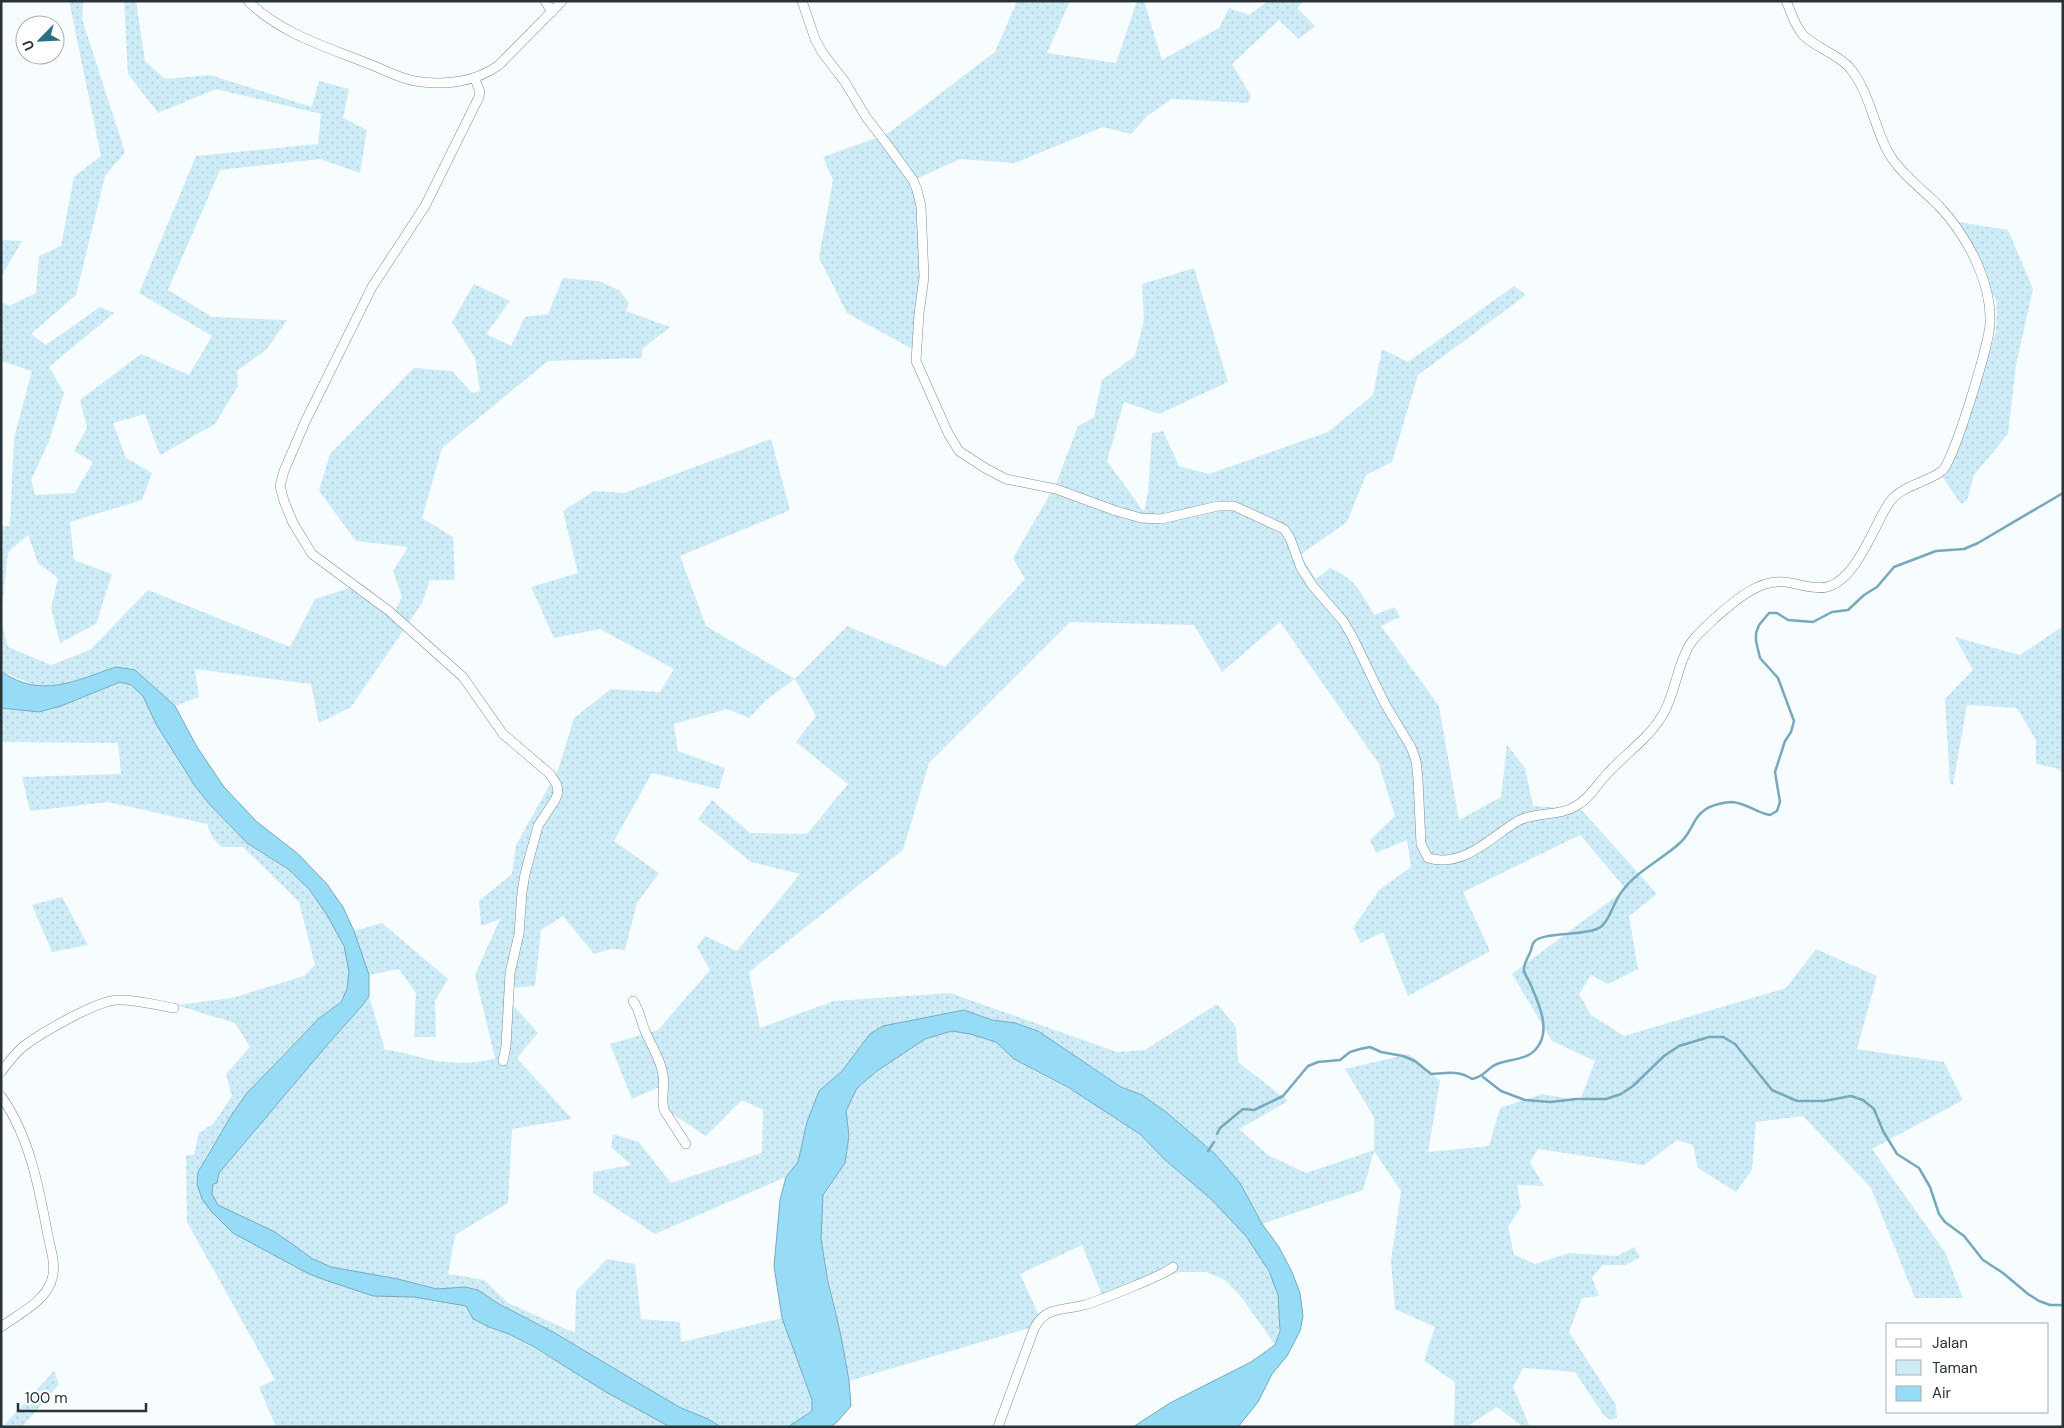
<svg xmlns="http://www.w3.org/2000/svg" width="2064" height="1428" font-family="'DM Sans',sans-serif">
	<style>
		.green { fill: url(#green-dots); fill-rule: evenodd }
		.water { fill: #97dcf6; stroke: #76a9bc }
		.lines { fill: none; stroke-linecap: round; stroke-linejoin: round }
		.stream { stroke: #76a9bc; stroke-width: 2.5 }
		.minor-casing { stroke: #799099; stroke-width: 10 }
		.minor { stroke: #fff; stroke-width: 9 }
	</style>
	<defs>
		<pattern id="green-dots" width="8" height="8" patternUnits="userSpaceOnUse" patternTransform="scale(1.25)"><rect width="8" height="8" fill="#ceecf7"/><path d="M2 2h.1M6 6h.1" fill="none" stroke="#b1cbd4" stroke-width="1.8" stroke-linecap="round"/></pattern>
	</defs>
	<rect width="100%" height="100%" fill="#f7fcfe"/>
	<g class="green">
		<path d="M 69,1 L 83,1 L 82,19 L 125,152 L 105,176 L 76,295 L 31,334 L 46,345 L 100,307 L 114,313 L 49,367 L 64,393 L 49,441 L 31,480 L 35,495 L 75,493 L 93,462 L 74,451 L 87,428 L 80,400 L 141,354 L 189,375 L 212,336 L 139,293 L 196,156 L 318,144 L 321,114 L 216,89 L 158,113 L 128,74 L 124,1 L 136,1 L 145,61 L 165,79 L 210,75 L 312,107 L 319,81 L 349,89 L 343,118 L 367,130 L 360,173 L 320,159 L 220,170 L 168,290 L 212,317 L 287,320 L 267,349 L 237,371 L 238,386 L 215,424 L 160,455 L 145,414 L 113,423 L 126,458 L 152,473 L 142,500 L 70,522 L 74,560 L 112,574 L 96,624 L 60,643 L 51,608 L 58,578 L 38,563 L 28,535 L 8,552 L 1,617 L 1,526 L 10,526 L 14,438 L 32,371 L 1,361 L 1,302 L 9,306 L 36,293 L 39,256 L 61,246 L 74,177 L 101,156 Z"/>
		<path d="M 1017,1 L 1070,1 L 1047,53 L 1116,63 L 1137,1 L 1144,1 L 1162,60 L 1219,28 L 1229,8 L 1249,15 L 1268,1 L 1304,1 L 1297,8 L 1315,26 L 1299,39 L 1279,20 L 1232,64 L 1251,96 L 1248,103 L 1172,99 L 1147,116 L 1131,134 L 1103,127 L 1015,163 L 960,159 L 914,180 L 926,281 L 914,350 L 847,313 L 819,258 L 833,180 L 823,157 L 887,134 L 995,52 Z"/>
		<path d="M 1953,221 L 2008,230 L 2033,289 L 2016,365 L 2008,434 L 1974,475 L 1967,500 L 1961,504 L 1942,476 L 1953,462 L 1996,332 L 1997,302 Z"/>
		<path d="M 1,240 L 22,241 L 1,277 Z"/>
		<path d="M 1194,268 L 1228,382 L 1159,414 L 1124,402 L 1107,461 L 1144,512 L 1148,492 L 1152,433 L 1163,431 L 1179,466 L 1209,474 L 1328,432 L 1373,395 L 1382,349 L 1408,362 L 1514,286 L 1526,295 L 1418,375 L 1392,462 L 1366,475 L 1347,522 L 1300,555 L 1316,579 L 1330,568 C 1356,579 1360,591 1374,615 L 1395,607 L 1400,617 L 1381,626 L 1439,706 L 1459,820 L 1501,797 L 1507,745 L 1525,768 L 1533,806 L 1563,808 L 1577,805 L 1657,894 L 1629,916 L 1638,969 L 1608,984 L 1591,975 L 1579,994 L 1591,1015 L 1624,1036 L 1786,988 L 1816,949 L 1877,976 L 1857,1049 L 1944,1062 L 1963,1100 L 1872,1149 L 1945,1252 L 1963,1298 L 1915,1298 L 1871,1188 L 1803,1116 L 1756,1122 L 1752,1170 L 1736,1192 L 1698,1168 L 1693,1145 L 1677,1140 L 1644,1165 L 1538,1149 L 1530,1162 L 1544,1186 L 1517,1185 L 1521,1207 L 1508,1227 L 1514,1255 L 1535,1264 L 1569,1253 L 1617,1256 L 1634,1247 L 1640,1257 L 1626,1265 L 1603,1265 L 1592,1278 L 1599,1296 L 1582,1298 L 1569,1332 L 1616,1405 L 1617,1418 L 1610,1420 L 1603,1414 L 1575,1372 L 1523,1368 L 1513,1387 L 1530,1427 L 1523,1427 L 1497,1407 L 1466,1427 L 1454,1427 L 1455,1382 L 1424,1361 L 1435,1327 L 1395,1309 L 1391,1261 L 1401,1191 L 1374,1151 L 1363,1190 L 1262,1224 L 1240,1183 L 1215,1154 L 1166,1112 L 1142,1095 L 1121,1087 L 1103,1074 L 1015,1023 L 992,1020 L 964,1010 L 912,1020 L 871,1034 L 842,1071 L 819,1091 L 807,1122 L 798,1162 L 786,1177 L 655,1234 L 593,1193 L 593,1172 L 631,1165 L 611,1147 L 613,1134 L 639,1142 L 671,1183 L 762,1153 L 763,1110 L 742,1100 L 706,1136 L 666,1110 L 664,1085 L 632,1099 L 610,1044 L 658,1030 L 710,970 L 697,947 L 705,936 L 737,951 L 800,874 L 751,862 L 698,819 L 712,800 L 750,833 L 807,834 L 848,784 L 796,742 L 816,716 L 795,679 L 766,700 L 749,718 L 727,709 L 674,724 L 678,751 L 725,768 L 719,789 L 652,773 L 614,841 L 659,873 L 637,903 L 625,950 L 611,949 L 594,954 L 563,916 L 541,930 L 535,986 L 510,988 L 509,1000 L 538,1033 L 517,1058 L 572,1119 L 512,1129 L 508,1203 L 455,1235 L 448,1274 L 484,1280 L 508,1303 L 575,1333 L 576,1291 L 607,1259 L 635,1264 L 641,1319 L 680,1322 L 681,1342 L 782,1318 L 812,1400 L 813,1411 L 788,1427 L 721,1427 L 708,1419 L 679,1407 L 553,1332 L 499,1304 L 478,1290 L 465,1287 L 437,1289 L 398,1279 L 331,1267 L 313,1259 L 275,1232 L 218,1205 L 212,1194 L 213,1183 L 217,1183 L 219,1173 L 328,1044 L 362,1006 L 369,996 L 385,1050 C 402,1051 416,1057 432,1060 C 450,1064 479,1064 495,1058 L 475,975 L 500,919 L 481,926 L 479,901 L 512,874 L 516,845 L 558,770 L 574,718 L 611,689 L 660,692 L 674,669 L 600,629 L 554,638 L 531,587 L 578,573 L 563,511 L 594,491 L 624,493 L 771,439 L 790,510 L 680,556 L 706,626 L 795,679 L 847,626 L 945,667 L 1025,579 L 1013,558 L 1056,484 L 1078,426 L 1094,417 L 1102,380 L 1135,356 L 1144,320 L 1142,284 ZM 1070,622 L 1194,625 L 1222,672 L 1280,622 L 1379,764 L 1395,816 L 1370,840 L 1376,853 L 1407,840 L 1411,867 L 1379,890 L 1353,928 L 1361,943 L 1383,932 L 1408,996 L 1490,951 L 1463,892 L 1580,835 L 1626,889 L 1512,974 L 1552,1041 L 1595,1061 L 1580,1101 L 1542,1094 L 1500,1108 L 1489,1146 L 1428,1152 L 1440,1081 L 1409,1054 L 1345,1069 L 1374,1117 L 1374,1150 L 1306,1173 L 1268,1155 L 1239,1129 L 1288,1101 L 1238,1062 L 1236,1027 L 1217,1004 L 1145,1050 L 1117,1052 L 950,993 L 834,1001 L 760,1028 L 749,972 L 903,850 L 929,763 Z"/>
		<path d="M 563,278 L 599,281 L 619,290 L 629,303 L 626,311 L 670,327 L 642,349 L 642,358 L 548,361 L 442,448 L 422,518 L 453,537 L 455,580 L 430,580 L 422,603 L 351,707 L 319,723 L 311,684 L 195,669 L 199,697 L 175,706 L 135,670 L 116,667 L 59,686 L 39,687 L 1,671 L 1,620 L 8,647 L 51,665 L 90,650 L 148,590 L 290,647 L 315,599 L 362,584 L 395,611 L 402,597 L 393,571 L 408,547 L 356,541 L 319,491 L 330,454 L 414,368 L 452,371 L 472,393 L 480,391 L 475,358 L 452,322 L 474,284 L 510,301 L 486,334 L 511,346 L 525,317 L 548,314 Z"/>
		<path d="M 2063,626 L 2063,775 L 2059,769 L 2036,764 L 2036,740 L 2017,708 L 1967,705 L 1953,785 L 1950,784 L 1945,699 L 1973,670 L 1955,637 L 2020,655 Z"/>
		<path d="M 120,682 C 129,684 135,688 142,695 C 149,703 152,716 157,725 C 174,753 190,783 212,807 C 223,819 234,832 247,842 C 267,860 292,869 309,890 C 328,914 358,958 347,990 C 342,1005 326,1011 315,1021 C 278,1058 243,1095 216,1140 C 207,1154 198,1167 197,1184 L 248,1241 L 307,1273 L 373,1296 L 414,1297 L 466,1306 L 489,1327 L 509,1334 L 590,1381 L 606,1392 L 670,1427 L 276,1427 L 259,1387 L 275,1380 L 187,1222 L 186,1155 L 194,1155 L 199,1133 L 214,1123 L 232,1096 L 226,1074 L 250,1047 L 235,1023 L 176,1005 L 232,998 L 304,976 L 315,965 L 299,902 L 243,847 L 221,847 L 212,837 L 207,824 L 108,802 L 30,811 L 22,777 L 121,774 L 118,743 L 1,742 L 1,708 L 39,712 L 61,706 Z"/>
		<path d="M 62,897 L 88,945 L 52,952 L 32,905 Z"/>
		<path d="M 382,923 L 448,979 L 435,1001 L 436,1037 L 414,1037 L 416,993 L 399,969 L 369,975 L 354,931 Z"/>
		<path d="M 952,1031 C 966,1033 984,1035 996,1042 C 1004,1047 1008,1055 1016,1060 C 1056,1085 1103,1103 1140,1134 C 1149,1142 1156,1153 1166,1161 C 1216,1202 1301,1271 1275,1345 L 1242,1298 L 1225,1280 L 1206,1272 L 1179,1272 L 1104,1300 L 1082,1245 L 1020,1274 L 1043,1324 L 849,1381 L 821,1239 L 823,1195 L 845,1163 L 849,1136 L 846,1111 L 857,1088 L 877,1071 L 925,1039 Z"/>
		<path d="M 54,1371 L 59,1384 L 22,1427 L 1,1427 L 1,1424 L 4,1425 Z"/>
	</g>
	<g class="water">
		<path d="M 116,667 L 135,670 L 175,706 L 197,747 L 224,787 L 257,822 L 297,853 L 326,883 L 343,907 L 354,931 L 369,975 L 369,996 L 362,1006 L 328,1044 L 219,1173 L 217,1183 L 213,1184 L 212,1194 L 218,1205 L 275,1232 L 313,1259 L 331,1267 L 398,1279 L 437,1289 L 465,1287 L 478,1290 L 499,1304 L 553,1332 L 679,1407 L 708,1419 L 721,1427 L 670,1427 L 661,1422 L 606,1392 L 534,1347 L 509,1334 L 489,1327 L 473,1319 L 466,1306 L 414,1297 L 373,1296 L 325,1280 L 307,1273 L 233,1233 L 211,1211 L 202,1199 L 197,1184 L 198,1172 L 231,1116 L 247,1093 L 318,1019 L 341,1002 L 347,989 L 349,972 L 344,946 L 327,915 L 309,889 L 289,870 L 247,843 L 210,805 L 195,786 L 156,724 L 143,696 L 131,685 L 120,682 L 61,706 L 39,712 L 1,708 L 1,671 C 41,700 76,680 116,667 Z"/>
		<path d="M 964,1010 L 992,1020 L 1015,1023 L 1038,1031 L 1121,1087 L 1142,1095 L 1166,1112 L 1215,1154 L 1240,1183 L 1262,1224 L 1279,1247 L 1292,1272 L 1300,1293 L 1303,1316 L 1300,1331 L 1287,1356 L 1272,1374 L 1258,1402 L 1238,1427 L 1133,1427 L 1170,1403 L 1251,1362 L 1275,1345 L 1280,1331 L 1278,1295 L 1269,1271 L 1246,1236 L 1211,1199 L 1164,1159 L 1140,1134 L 1069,1088 L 1014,1059 L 996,1042 L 970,1034 L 952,1031 L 925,1039 L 877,1071 L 857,1088 L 846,1111 L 849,1136 L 845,1163 L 823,1195 L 821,1239 L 828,1281 L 841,1336 L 849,1381 L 851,1406 L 837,1422 L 830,1427 L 788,1427 L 812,1411 L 812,1400 L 782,1318 L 774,1266 L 780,1200 L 786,1177 L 798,1162 L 807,1122 L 819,1091 L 842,1071 L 870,1034 L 883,1026 Z"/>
	</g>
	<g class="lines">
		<g class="stream">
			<path d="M 1483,1077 L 1501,1091 L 1525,1100 L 1551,1102 L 1576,1099 L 1606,1099 L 1621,1094 L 1633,1086 L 1664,1056 L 1679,1046 L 1709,1037 L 1723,1037 L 1735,1044 L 1772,1090 L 1797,1101 L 1824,1101 L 1851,1096 L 1863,1100 L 1874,1109 L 1883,1131 L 1897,1154 L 1919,1168 L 1930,1187 L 1939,1214 L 1945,1222 L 1964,1236 L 1983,1260 L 2003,1273 L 2028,1294 L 2039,1301 L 2050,1305 L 2063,1305"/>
			<path d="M 1217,1134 L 1220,1128 L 1243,1109 L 1254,1110 L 1283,1096 L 1308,1066 L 1318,1062 L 1340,1060 L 1350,1052 L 1360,1049 L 1370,1047 L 1381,1052 L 1403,1056 L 1415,1061 L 1431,1074 C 1447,1073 1459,1070 1472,1079 C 1487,1076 1486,1068 1497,1064 C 1510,1059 1527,1060 1536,1049 C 1553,1030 1537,1000 1529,981 C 1527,978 1525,974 1524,971 C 1523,963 1529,957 1531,950 C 1532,947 1532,944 1534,942 C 1542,931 1589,937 1602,926 C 1611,918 1614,900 1623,890 C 1638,870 1663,859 1681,842 C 1692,832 1693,817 1706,809 C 1712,805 1725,802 1732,802 C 1747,803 1756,813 1770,815 L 1777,811 L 1780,802 L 1775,772 L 1785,741 L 1791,732 L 1794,721 L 1778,678 L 1760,658 L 1756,641 L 1756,633 L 1759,625 L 1769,613 L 1777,613 L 1788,620 L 1813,622 L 1832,612 L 1848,610 L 1864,595 L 1877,587 L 1894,567 L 1936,551 L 1964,549 L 1978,543 L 2063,493"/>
			<path d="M 1208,1151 L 1214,1142"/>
		</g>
		<g class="minor-casing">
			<g id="minor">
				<path d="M 248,1 C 281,34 327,47 369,64 C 385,70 399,78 415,81 C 444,86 476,82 499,65 L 562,1"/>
				<path d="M 545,1 L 552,12"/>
				<path d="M 802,1 L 815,39 L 822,52 L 845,82 L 866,117 L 886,143 L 913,180 L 917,190 L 921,206 L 924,277 L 919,314 L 916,361 L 948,433 L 959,451 L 985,468 L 1006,479 L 1056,489 L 1116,511 L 1141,518 L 1161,519 L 1218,506 L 1234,506 L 1284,529 L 1290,538 L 1301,568 L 1312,585 L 1343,621 L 1352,636 L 1385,704 L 1411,747 L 1416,761 L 1418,779 L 1421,844 L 1428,858 C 1463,868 1489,839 1516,822 C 1535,811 1558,817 1576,806 C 1589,799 1596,786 1606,775 C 1624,755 1648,739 1662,716 C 1674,697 1676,672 1686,652 C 1691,639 1704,629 1714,619 C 1732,603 1758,579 1784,582 C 1798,583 1813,590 1827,587 C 1857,579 1873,527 1889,503 C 1900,486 1926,483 1942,471 C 1954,461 1989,344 1990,324 C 1992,282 1967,236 1939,206 C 1922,189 1900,173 1888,152 C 1873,124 1870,92 1849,67 C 1836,53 1816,48 1803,35 C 1795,26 1791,12 1786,1"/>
				<path d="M 475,79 L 480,92 L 479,97 L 425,206 L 372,287 L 305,422 L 284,471 L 280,486 L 284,501 L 293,523 L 312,554 L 389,611 L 463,677 L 503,734 L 550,774 L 557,785 L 558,793 L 555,800 L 538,826 L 525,874 L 522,892 L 519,934 L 510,973 L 506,1046 L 503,1061"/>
				<path d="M 633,1001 C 641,1012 640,1021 646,1033 C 652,1047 661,1060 663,1075 C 665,1087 661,1099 664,1110 L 686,1144"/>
				<path d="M 1,1072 C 8,1063 15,1053 24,1046 C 41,1033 96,1001 117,1000 C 135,999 155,1005 174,1008"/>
				<path d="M 1,1096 C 30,1137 39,1188 48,1236 C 51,1250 57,1268 51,1282 C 44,1302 17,1315 1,1327"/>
				<path d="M 998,1427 L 1034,1329 C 1045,1306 1062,1311 1084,1305 C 1096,1302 1167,1274 1173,1267"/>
			</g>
		</g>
		<use href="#minor" class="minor"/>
	</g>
	<rect width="2064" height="1428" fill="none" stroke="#293236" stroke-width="5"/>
	<rect x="1886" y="1323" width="162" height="90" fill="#ffffff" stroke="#a9adaf"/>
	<rect x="1896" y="1339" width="25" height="8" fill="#ffffff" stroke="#a9adaf"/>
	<text x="1932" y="1348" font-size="15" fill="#293236">Jalan</text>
	<rect x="1896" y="1360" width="25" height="15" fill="#ceecf7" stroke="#a9adaf"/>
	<text x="1932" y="1373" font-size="15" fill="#293236">Taman</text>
	<rect x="1896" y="1386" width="25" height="15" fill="#97dcf6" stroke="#a9adaf"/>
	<text x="1932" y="1398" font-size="15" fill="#293236">Air</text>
	<g transform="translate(40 40) rotate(246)"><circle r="24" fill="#ffffff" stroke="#a9adaf"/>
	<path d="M0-4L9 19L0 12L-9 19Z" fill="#306e83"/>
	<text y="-8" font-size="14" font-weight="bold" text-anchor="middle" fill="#293236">U</text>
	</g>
	<path d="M18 1403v8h128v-8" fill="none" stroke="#293236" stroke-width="2.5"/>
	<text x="25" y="1403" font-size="15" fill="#293236" stroke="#ffffff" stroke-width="4" paint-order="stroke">100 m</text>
</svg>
